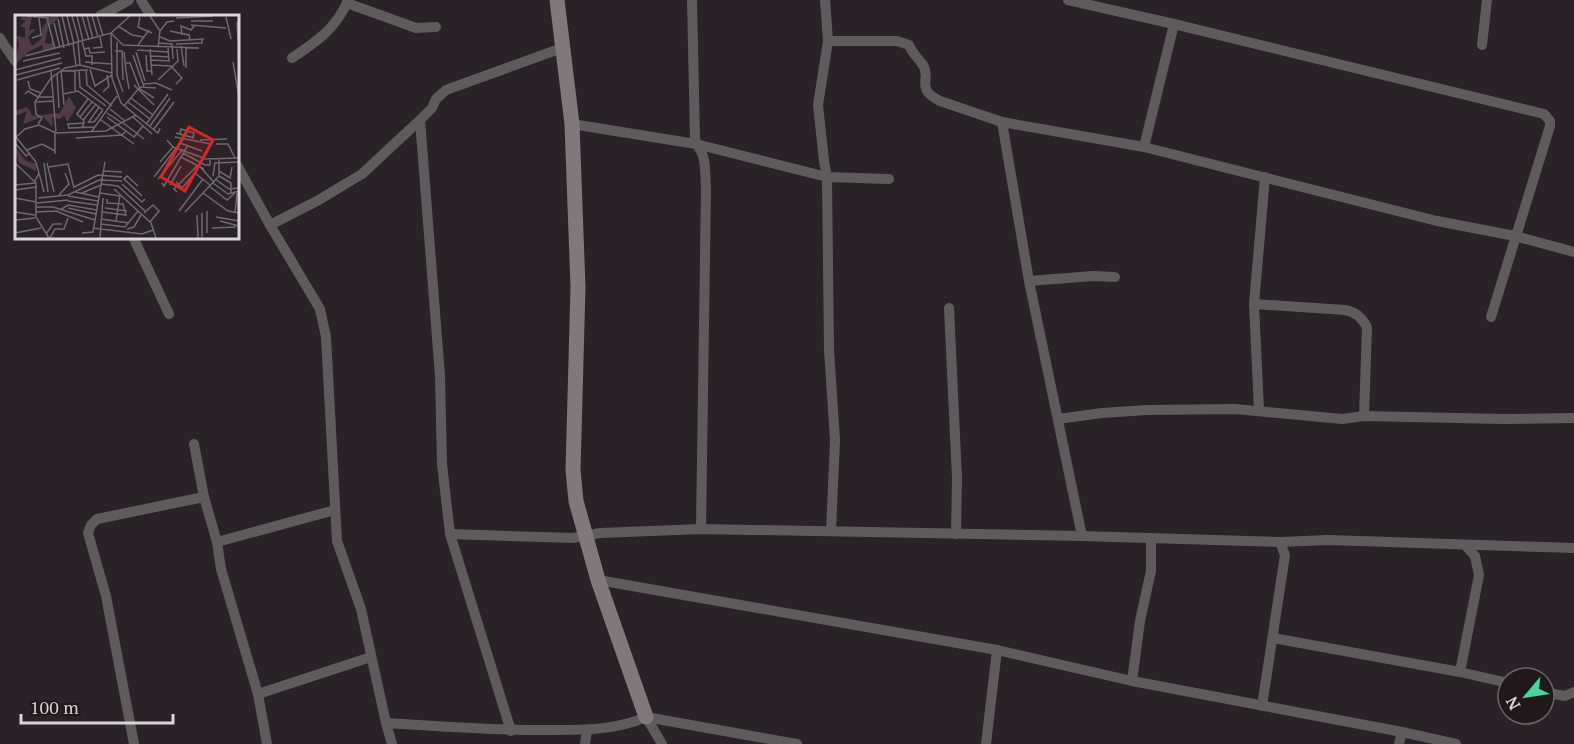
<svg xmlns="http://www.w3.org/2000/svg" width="1574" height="744" font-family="'PT Serif',serif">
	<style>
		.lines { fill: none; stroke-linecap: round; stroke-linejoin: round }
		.street { stroke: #5f5b5d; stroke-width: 10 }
		.secondary { stroke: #7f797c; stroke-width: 15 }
		.inset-road { fill: none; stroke: #6f696c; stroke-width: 1.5 }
		.view { fill: #d62828; fill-opacity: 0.15; stroke: #d62828; stroke-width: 3 }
		.inset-edge { fill: none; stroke: #d9d4d6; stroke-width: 3 }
	</style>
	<rect width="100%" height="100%" fill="#292226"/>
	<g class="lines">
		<g class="street">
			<path d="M 141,0 L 151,16"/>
			<path d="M 692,0 L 695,138 C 696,146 701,149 703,156 C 706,166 705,177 706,188 L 701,529"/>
			<path d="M 825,0 L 828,41 L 818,105 L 824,161 L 827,177 L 829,350 L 835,440 L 831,531"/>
			<path d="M 1068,0 L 1174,24 L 1544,114 L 1550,121 L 1550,126 L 1491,317"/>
			<path d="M 347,3 L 416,28 L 436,27"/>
			<path d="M 100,16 L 129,0"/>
			<path d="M 0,38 L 4,45 L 16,62"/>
			<path d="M 828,41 L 897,41 L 909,45 C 912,53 918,58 923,65 C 932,79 914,88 940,101 L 1002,122 L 1144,147 L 1437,221 L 1515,236 L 1574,252"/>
			<path d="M 1482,45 L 1487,0"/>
			<path d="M 292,58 C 316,42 337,28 348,0"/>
			<path d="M 420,120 L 440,376 L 442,464 L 450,534 L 511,731"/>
			<path d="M 1002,122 L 1029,281 L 1082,536"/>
			<path d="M 572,124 L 696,144 L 827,177 L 889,179"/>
			<path d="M 1144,147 L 1174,24"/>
			<path d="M 237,165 L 270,225 L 320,309 L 326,337 L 337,541 L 361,609 L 386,723 L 392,744"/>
			<path d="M 270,225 L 317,201 L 362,174 L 420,120 L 432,108 L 436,99 L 446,90 L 562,48"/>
			<path d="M 133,237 L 169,314"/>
			<path d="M 1029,281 L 1093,276 L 1115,277"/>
			<path d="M 1254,304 L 1345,310 C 1356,312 1361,317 1367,327 L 1364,416"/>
			<path d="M 949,308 L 957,478 L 956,534"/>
			<path d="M 1259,410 L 1254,304 L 1265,177"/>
			<path d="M 1058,419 L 1102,413 L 1147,410 L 1235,409 L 1342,419 L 1364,416 L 1504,419 L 1574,418"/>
			<path d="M 194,444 L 204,497 L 217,542 L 221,569 L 258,694 L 267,744"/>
			<path d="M 450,534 L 573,538 L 600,533 L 701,529 L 1082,536 L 1280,542 L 1328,540 L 1574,548"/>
			<path d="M 217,542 L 335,510"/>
			<path d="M 598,580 L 997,650 L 1132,681 L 1402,732 L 1456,744"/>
			<path d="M 1273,638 L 1460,672 L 1508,683"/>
			<path d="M 1460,672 L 1479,575 L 1475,556 L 1465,545"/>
			<path d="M 1132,681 L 1140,621 L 1151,571 L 1151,538"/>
			<path d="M 1544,692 L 1565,696 L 1574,692"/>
			<path d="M 258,694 L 371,657"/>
			<path d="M 1262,706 L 1285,555 L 1280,542"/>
			<path d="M 646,717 L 662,744"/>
			<path d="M 386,723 C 441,726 496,731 551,730 C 584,730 617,730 646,717 L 797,744"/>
			<path d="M 134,744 L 106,596 L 88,533 L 91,525 L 97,519 L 204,497"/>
			<path d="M 585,744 L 587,730"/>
			<path d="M 986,744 L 997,650"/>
			<path d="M 1399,744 L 1402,732"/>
		</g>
		<path class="secondary" d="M 557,0 L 572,124 L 578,287 L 573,470 L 576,501 L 598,580 L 646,717"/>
	</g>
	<g transform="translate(15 15)">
		<rect width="224" height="224" fill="#292226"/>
		<path d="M 8,1 L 17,2 L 14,15 L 21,14 L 13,22 L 17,31 L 26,24 L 27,13 L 36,1 L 45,1 L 33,13 L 30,28 L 36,29 L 36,25 L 40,33 L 28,36 L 27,30 L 13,37 L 0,50 L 4,29 L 0,20 L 10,23 L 10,13 L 5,11 L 11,6 L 5,4 ZM 54,81 L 61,93 L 52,107 L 49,100 L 45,104 L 37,102 L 38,112 L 28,102 L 8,109 L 12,96 L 0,101 L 0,96 L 12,92 L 18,101 L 45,98 ZM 0,132 L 11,146 L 22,149 L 21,156 L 4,148 Z" fill="#523b48"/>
		<path class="inset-road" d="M 12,1 L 34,3M 47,1 L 54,31M 52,1 L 59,29M 57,1 L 64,27M 62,1 L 68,26M 67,1 L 74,25M 72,1 L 78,24M 77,1 L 83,22M 82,1 L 88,21M 115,1 L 96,18 L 97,63 L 106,88 L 143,118 L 145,113M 135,1 L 145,16 L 143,32M 125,2 L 123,12 L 137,18M 211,2 L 216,24M 32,3 L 40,34M 161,3 L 198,1M 43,4 L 49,33M 176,6 L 198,6M 222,7 L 223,26M 39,8 L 45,33M 176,10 L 211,13M 103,11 L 117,20 L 129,22M 145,16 L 152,7 L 159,6M 155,16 L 174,20 L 175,24M 167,20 L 166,11 L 176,15 L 179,11M 145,22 L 155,26 L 189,24M 17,23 L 26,20 L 24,3M 67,26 L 71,41 L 77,41 L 77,50M 63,27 L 65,50M 102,27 L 102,60 L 108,77M 144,28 L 157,29 L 158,44M 58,29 L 61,50M 161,29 L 187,28 L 187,25M 123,30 L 134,15M 166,31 L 169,51M 171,32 L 171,53M 78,33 L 87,32 L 85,22M 69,34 L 74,33 L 75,38 L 90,37M 135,34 L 137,60M 122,35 L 153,37M 100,36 L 107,36 L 108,65M 109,37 L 111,56M 121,37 L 130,66M 118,40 L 129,72M 131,40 L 132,56 L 136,56M 10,41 L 96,18 L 108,30 L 184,33M 136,41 L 154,42M 136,45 L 154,46 L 153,33M 8,46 L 45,38M 70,47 L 97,49M 218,47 L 224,82M 111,48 L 115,48 L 125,74 L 139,83M 136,50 L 156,51 L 167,63 L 161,69M 75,54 L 80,71 L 97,60M 0,55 L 46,43M 36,55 L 41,118M 46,55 L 49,90M 64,55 L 65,72 L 91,91M 71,55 L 72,70 L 97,91M 47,56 L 73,55M 60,56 L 60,77M 111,56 L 114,74M 42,58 L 44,93M 1,60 L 47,48M 2,65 L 45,53M 143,65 L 163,46 L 162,34M 13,66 L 15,74 L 26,78M 128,69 L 141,68 L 157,75M 119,70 L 139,90M 88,77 L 94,71 L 92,60M 10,79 L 13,76 L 23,82 L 39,82M 48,79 L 63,76 L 88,95M 116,83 L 138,100M 21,87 L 39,86M 113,87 L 135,104M 109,91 L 125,72 L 141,73M 95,94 L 110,106M 92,98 L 107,108M 65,102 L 77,87M 92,102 L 119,122 L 128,111M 118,102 L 137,119M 68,105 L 62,99 L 73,84M 86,105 L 119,129M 73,107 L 79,107 L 88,95M 107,107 L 129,124M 73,108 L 84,92M 132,108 L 153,79M 23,109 L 27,103 L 21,99 L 20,87 L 36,63 L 50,53 L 65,50 L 97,58M 135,111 L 155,83M 68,112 L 69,104 L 81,89M 54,113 L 80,112M 54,114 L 53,109 L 70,108M 139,114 L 159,87M 77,116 L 102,81M 161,118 L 179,123M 165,119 L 166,114 L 179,118 L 178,123M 1,122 L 21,147 L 24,158 L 20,166M 160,122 L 196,129M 0,123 L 10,114 L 24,110 L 41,118 L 91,116 L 121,100M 61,123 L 107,120 L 111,116M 152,125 L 158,132 L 191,144 L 224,143M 185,125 L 212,124M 0,128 L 11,141 L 15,138M 165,128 L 187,136M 201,129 L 213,129 L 220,143M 12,135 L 27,129 L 40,136M 168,138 L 190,150 L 195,150 L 195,145M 40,139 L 40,118M 166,142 L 189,154M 204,143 L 204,161 L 216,168 L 216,179M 145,147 L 158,132M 0,148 L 21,168 L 21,202 L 34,223M 29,148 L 33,177M 32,148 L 39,177M 34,152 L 53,149 L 59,173M 186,153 L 199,167M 89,156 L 107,157M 204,156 L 215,163 L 217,152M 24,158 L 29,177M 180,158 L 195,170M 198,161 L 200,148 L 224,147M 139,162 L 168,124M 143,164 L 168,134M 200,164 L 214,174 L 224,173M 161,167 L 167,173 L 181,157M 147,168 L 149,171 L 173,130M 198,168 L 213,179 L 224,176M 86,169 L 103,171 L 130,196M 107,169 L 127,187 L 130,184M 0,170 L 20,168M 155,170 L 166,151M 123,171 L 112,161 L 109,164 L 127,181M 194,171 L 212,185 L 220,178M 59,172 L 83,160 L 107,162M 99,174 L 136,208 L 141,223M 0,175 L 21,172M 60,177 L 84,182M 162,177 L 159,174 L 182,151M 67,178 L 86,170M 85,178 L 105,181M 188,178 L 213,196 L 224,198M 44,180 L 54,169 L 50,158M 53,181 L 83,186M 0,183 L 21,187M 23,183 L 53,180 L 84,165 L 107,166M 53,186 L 82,190M 22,188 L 53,185M 20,192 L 38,192 L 80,205M 53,193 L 81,199M 90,193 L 112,196M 45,195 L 53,190 L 82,195M 41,196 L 68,207M 164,196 L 188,164M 0,197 L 20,200M 20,197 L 43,196M 87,197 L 111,200 L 108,189 L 92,188 L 92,184M 170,197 L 204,161M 129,198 L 138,190 L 144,196 L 135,207M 187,198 L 187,222M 220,198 L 222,178M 182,200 L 183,223M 201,202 L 224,206M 86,204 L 114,208M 1,205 L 20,203M 101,206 L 105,180M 205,206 L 224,211M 86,209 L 110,212 L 123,196M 78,213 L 127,219 L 138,215M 197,213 L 221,212M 112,214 L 119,212 L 126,200M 0,218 L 26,213M 67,218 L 78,217 L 90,147M 192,218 L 192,196M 31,219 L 38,209 L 47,209M 35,223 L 40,214 L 49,214 L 53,203M 85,223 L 88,183"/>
		<path class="view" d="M 174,112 L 198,125 L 170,176 L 146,162 Z"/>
		<rect width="224" height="224" class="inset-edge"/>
	</g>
	<g transform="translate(1526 696) rotate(241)"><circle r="28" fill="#20191c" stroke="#6a6466" stroke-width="1.5"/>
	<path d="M0-4.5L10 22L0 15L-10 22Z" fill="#49d49c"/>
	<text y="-9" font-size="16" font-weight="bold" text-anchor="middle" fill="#d9d4d6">N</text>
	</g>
	<path d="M21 714v9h152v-9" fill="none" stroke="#d9d4d6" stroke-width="3"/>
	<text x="30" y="714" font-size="18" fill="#d9d4d6" stroke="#20191c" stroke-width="4.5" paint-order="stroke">100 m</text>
</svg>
